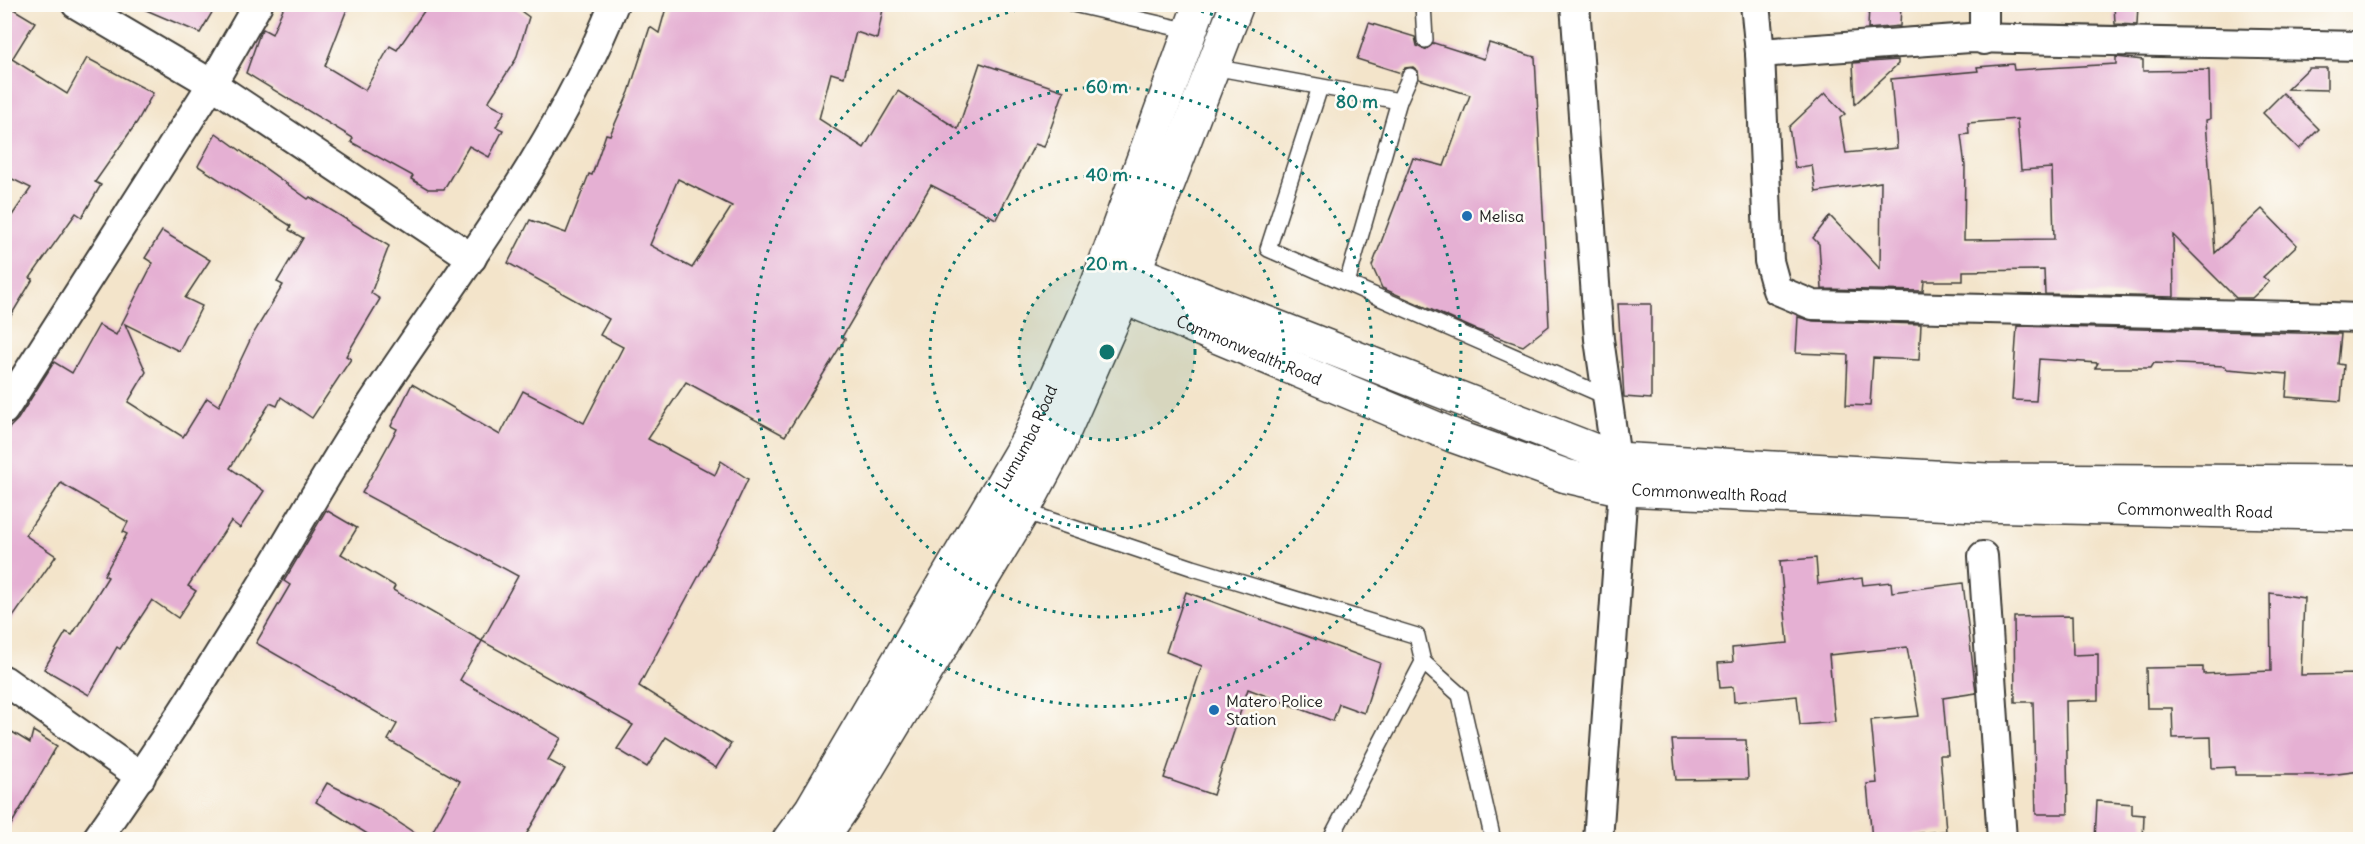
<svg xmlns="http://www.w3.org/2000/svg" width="2365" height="844" font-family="Delius,sans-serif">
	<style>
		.building { fill: #e5b0d3; fill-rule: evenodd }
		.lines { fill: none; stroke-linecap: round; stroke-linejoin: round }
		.lane-casing { stroke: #3c3a36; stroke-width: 18 }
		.street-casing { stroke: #3c3a36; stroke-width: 32 }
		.secondary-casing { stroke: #3c3a36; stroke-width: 36 }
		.primary-casing { stroke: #3c3a36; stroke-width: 36 }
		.lane { stroke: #fff; stroke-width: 15 }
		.street { stroke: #fff; stroke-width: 28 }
		.secondary { stroke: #fff; stroke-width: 33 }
		.primary { stroke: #fff; stroke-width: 33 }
		.ring { fill: none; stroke: #0f766e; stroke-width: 3; stroke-dasharray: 3 6 }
		.poi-dot { fill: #1f6fb2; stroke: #fdfcf7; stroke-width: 2 }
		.labels { text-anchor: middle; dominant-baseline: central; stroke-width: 5; stroke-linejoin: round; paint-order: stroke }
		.poi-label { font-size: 16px; fill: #1c1c1c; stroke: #fdfcf7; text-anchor: start }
		.street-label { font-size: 16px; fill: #1c1c1c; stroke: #fdfcf7 }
		.centre { fill: #0f766e; stroke: #fdfcf7; stroke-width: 3 }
		.ring-label { font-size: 18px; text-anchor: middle; font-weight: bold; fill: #0f766e; stroke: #fdfcf7; stroke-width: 5; stroke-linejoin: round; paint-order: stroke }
	</style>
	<rect width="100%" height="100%" fill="#fdfcf7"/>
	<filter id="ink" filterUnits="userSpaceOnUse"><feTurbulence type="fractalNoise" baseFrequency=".0167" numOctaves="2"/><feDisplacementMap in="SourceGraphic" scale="12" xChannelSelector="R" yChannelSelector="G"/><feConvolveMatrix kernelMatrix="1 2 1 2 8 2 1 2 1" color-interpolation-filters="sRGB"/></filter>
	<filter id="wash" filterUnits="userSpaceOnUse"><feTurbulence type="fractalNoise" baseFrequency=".008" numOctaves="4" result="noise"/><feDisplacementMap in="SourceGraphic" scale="24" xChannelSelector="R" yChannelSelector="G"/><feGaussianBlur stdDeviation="1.35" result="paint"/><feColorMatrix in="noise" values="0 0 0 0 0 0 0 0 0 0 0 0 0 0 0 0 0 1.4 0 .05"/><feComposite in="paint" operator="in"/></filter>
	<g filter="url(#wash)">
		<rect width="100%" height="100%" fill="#f3e4ca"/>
		<g id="blocks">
			<g class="building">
				<path d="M 5,4 L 35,22 L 12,59 L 67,94 L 87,58 L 153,93 L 137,122 L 95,182 L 101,185 L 82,217 L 76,213 L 30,278 L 33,279 L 4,327 L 4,227 L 31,188 L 4,175 Z"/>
				<path d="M 132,4 L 217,4 L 200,33 Z"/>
				<path d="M 285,4 L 349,4 L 325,66 L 365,90 L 390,46 L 397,50 L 429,4 L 511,4 L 529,17 L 516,59 L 488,102 L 505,111 L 496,127 L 503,130 L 489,157 L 469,146 L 444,189 L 428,189 L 411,179 L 413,176 L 351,142 L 353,138 L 246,73 L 260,33 L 263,29 L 272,34 Z"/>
				<path d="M 667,4 L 884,4 L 877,39 L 856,32 L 844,77 L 831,73 L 819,119 L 864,148 L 898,91 L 958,129 L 980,63 L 1064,91 L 1044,147 L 1035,144 L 996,219 L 931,185 L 842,337 L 845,339 L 785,436 L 686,382 L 648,439 L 715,475 L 721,461 L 748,479 L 726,526 L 639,686 L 731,744 L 716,768 L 666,737 L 647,767 L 617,749 L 633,725 L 482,641 L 518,576 L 362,493 L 397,429 L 391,426 L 412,384 L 500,435 L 523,391 L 584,423 L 623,347 L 600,335 L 609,319 L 508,263 L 530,220 L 566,233 L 589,174 L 592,175 L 606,134 L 610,135 L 629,92 L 650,27 L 659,33 ZM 678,179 L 732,206 L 692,268 L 650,245 Z"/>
				<path d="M 1869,4 L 1901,4 L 1900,26 L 1868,29 Z"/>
				<path d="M 2114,4 L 2138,4 L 2137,25 L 2115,24 Z"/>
				<path d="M 1369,23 L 1415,37 L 1417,46 L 1425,50 L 1434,43 L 1484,59 L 1489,43 L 1535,57 L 1549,326 L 1523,346 L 1477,330 L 1382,288 L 1372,266 L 1413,158 L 1444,166 L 1470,95 L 1419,79 L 1418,71 L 1413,67 L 1405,68 L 1401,73 L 1357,59 Z"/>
				<path d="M 2116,57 L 2143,60 L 2143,71 L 2209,70 L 2210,119 L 2206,120 L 2215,253 L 2262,209 L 2297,245 L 2263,277 L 2269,282 L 2252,298 L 2236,298 L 2173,235 L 2174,297 L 2045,294 L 2044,270 L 1963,271 L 1963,281 L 1924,281 L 1923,291 L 1822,289 L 1819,244 L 1813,238 L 1830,216 L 1880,269 L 1881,182 L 1816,192 L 1812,165 L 1795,168 L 1789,127 L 1825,93 L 1845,114 L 1840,118 L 1846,153 L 1897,148 L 1891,79 L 1978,71 L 1977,67 L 2013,64 L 2014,70 L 2116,64 ZM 2017,119 L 2021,170 L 2052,168 L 2054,239 L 1964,240 L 1965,166 L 1961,135 L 1969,134 L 1968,123 Z"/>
				<path d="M 1898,60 L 1898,64 L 1855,104 L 1853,63 Z"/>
				<path d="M 2309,68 L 2327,68 L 2327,90 L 2287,89 Z"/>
				<path d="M 2283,93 L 2319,129 L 2299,149 L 2263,113 Z"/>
				<path d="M 216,133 L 308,199 L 310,197 L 389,246 L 371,293 L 380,299 L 346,356 L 351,359 L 312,418 L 281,397 L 277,406 L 270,403 L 230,468 L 264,491 L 240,528 L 231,521 L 188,586 L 196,591 L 178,618 L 152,600 L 120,649 L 117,647 L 89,695 L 44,669 L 66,632 L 72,635 L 108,577 L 104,575 L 127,534 L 123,532 L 128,522 L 61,483 L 25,535 L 56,556 L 4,630 L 4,433 L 18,419 L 54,362 L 72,373 L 99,325 L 116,335 L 153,263 L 145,258 L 162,231 L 210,260 L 185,298 L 202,306 L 179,351 L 125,324 L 146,372 L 128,402 L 183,437 L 207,398 L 219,406 L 252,336 L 283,285 L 277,282 L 303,238 L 289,230 L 291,226 L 198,166 Z"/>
				<path d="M 1618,304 L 1651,304 L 1651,399 L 1624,397 Z"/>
				<path d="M 1798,317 L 1813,321 L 1921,324 L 1919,360 L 1873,358 L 1870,406 L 1846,405 L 1848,355 L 1796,353 Z"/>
				<path d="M 2017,326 L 2341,334 L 2338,364 L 2344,365 L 2341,401 L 2286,397 L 2288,374 L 2227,369 L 2225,366 L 2154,363 L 2151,368 L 2095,368 L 2098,363 L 2039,359 L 2036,401 L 2012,400 Z"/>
				<path d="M 326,510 L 357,528 L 341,554 L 395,586 L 393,590 L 482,641 L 460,680 L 561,738 L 548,760 L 565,769 L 523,840 L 428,840 L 460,781 L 388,740 L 397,724 L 256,643 L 290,585 L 284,581 Z"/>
				<path d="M 1816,558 L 1818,584 L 1862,578 L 1863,585 L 1891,582 L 1892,592 L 1963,583 L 1976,693 L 1943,698 L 1948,755 L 1940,755 L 1946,831 L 1903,835 L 1902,840 L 1872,840 L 1867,784 L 1877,783 L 1871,720 L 1919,716 L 1907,647 L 1829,655 L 1835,722 L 1800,725 L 1797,696 L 1734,702 L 1733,687 L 1720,688 L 1718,663 L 1733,662 L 1732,648 L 1788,643 L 1780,561 Z"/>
				<path d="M 1186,592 L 1380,663 L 1364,713 L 1339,704 L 1333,721 L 1248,689 L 1213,795 L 1164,778 L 1202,666 L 1166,652 Z"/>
				<path d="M 2270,593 L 2304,598 L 2301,675 L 2361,674 L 2361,771 L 2329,775 L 2235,775 L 2235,767 L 2212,768 L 2211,737 L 2173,738 L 2172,708 L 2147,708 L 2146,668 L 2203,667 L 2203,674 L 2271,671 Z"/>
				<path d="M 2072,616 L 2073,655 L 2098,654 L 2098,700 L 2066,701 L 2068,814 L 2036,814 L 2033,702 L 2015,702 L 2014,617 Z"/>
				<path d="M 4,727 L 30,743 L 33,731 L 57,746 L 4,837 Z"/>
				<path d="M 1672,740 L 1746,740 L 1748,779 L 1676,780 Z"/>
				<path d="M 327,783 L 377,808 L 425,840 L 377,840 L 316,802 Z"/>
				<path d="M 2097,801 L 2132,804 L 2132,814 L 2144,815 L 2143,840 L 2095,840 Z"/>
			</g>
		</g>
	</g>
	<g filter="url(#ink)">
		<use href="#blocks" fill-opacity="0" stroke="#3c3a36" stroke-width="1.5"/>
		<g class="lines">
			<g class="lane-casing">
				<g id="lane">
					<path d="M 1073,4 L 1190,31"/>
					<path d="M 1423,4 L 1425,40"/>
					<path d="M 1213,67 L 1399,101 L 1410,76"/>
					<path d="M 1320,87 L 1268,249 L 1607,397"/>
					<path d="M 1347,283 L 1399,101"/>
					<path d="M 1023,511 L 1193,568 L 1417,636 L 1423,662 L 1330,840"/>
					<path d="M 1423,662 L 1460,695 L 1493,840"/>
				</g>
			</g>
			<g class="street-casing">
				<g id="street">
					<path d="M 76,4 L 212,84 L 472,258"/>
					<path d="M 1575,4 L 1599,339 L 1616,459 L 1623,489 L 1598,840"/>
					<path d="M 1755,4 L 1760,53 L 1769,261 L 1777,290 L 1813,305 C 1996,310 2178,312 2360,318"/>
					<path d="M 1984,40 L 1984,4"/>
					<path d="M 1760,53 L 1970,38 L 2360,46"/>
					<path d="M 4,410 L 212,84 L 258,4"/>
					<path d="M 1983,556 L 2002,840"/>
					<path d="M 4,680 L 141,777"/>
					<path d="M 96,840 C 156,755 212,667 266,578 C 301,520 334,461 371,405 C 457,274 556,151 614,4"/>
				</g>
			</g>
			<g class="secondary-casing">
				<g id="secondary">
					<path d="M 1107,261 L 1616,459 L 1987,480 L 2360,482"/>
					<path id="s1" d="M 1097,286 L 1454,436 L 1566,476 L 1623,489 L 1979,505 L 2360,514"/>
				</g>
			</g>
			<g class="primary-casing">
				<g id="primary">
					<path id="s2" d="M 789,840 L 811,810 L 1029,438 L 1097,286 L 1200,4"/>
					<path d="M 820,840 L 849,799 L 1023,511 L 1057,447 L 1134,272 L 1237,4"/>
				</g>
			</g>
			<use href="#lane" class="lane"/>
			<use href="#street" class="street"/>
			<use href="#secondary" class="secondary"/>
			<use href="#primary" class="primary"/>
		</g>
	</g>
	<circle cx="1107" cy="352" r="88" fill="#0f766e" fill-opacity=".12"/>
	<g class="ring">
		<circle cx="1107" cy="352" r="88"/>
		<circle cx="1107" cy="352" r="177"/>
		<circle cx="1107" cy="352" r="265"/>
		<path d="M1175 5A354 354 0 1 1 1039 5"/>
	</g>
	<g class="poi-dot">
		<circle cx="1467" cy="216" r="6"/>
		<circle cx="1214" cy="710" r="6"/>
	</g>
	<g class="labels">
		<g class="poi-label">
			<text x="1479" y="216">Melisa</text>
			<text x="1226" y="701">Matero Police<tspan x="1226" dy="18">Station</tspan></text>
		</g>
		<g class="street-label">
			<text stroke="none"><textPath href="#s1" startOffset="165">Commonwealth Road</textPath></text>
			<text stroke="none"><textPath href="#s2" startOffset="468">Lumumba Road</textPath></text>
			<text stroke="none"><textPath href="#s1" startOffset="651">Commonwealth Road</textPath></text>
			<text stroke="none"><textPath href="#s1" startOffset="1137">Commonwealth Road</textPath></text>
		</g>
	</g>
	<circle cx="1107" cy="352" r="9" class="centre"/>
	<g class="ring-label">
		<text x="1107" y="93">60 m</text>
		<text x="1357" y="108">80 m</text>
		<text x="1107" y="181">40 m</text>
		<text x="1107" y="270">20 m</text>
	</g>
	<rect width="2365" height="844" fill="none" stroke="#fdfcf7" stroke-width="24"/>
</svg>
